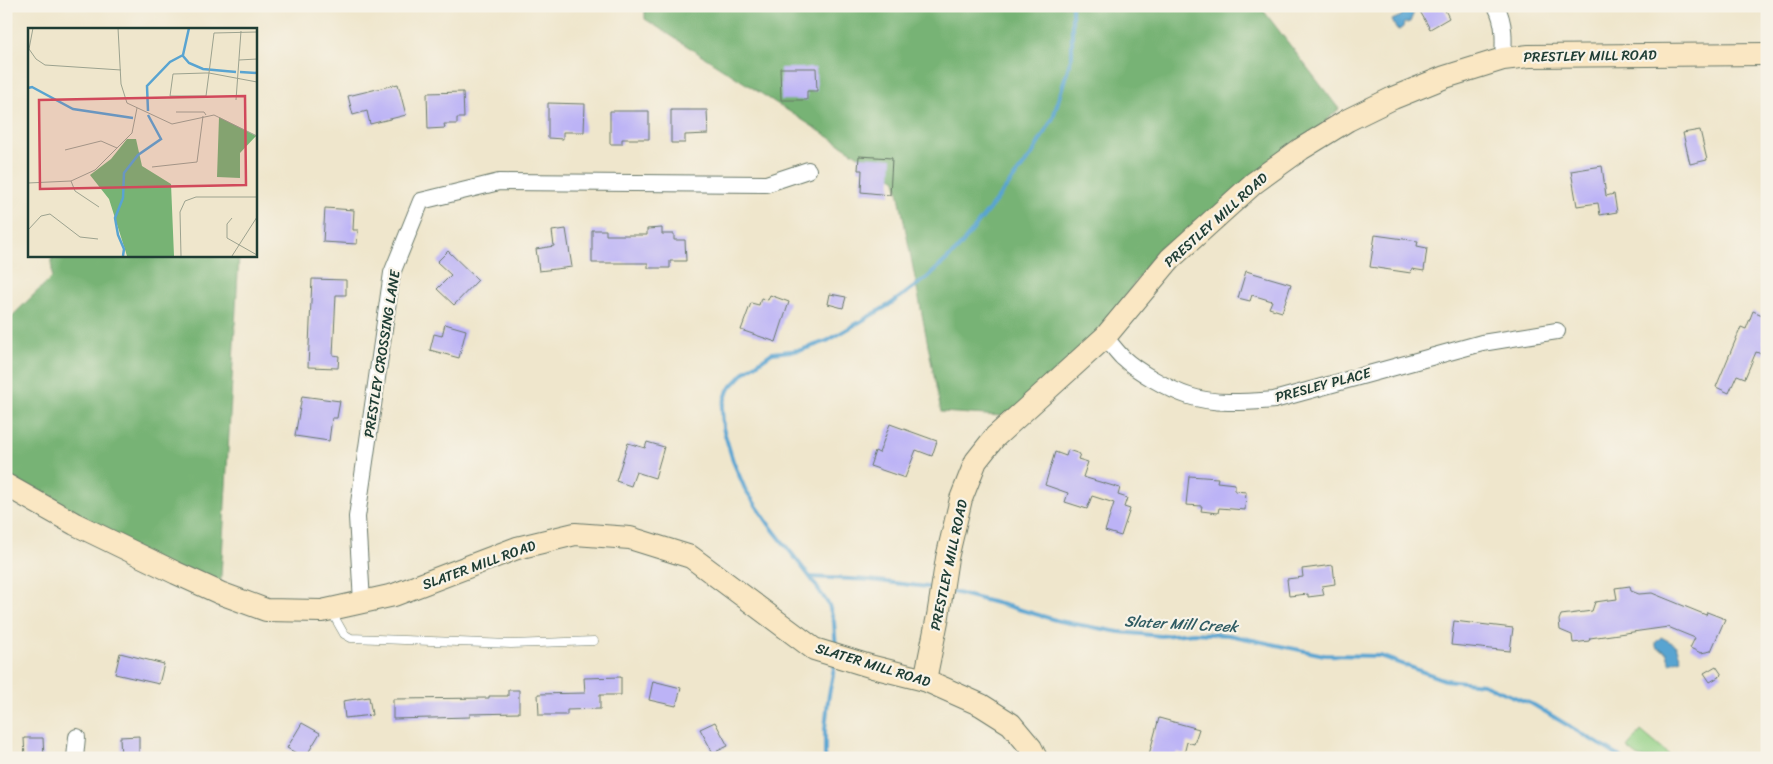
<svg xmlns="http://www.w3.org/2000/svg" width="1773" height="764" font-family="Sriracha,sans-serif">
	<style>
		.green { fill: #94d187; stroke: #5a875e }
		.forest { fill: #77b374; stroke: #4b7854 }
		.water { fill: #59a4d1; stroke: #3c7082 }
		.lines { fill: none; stroke-linecap: round; stroke-linejoin: round }
		.stream { stroke: #59a4d1; stroke-width: 4 }
		.building { fill: #bcb3f6 }
		.lane-casing { stroke: #687869; stroke-width: 9 }
		.street-casing { stroke: #687869; stroke-width: 18 }
		.secondary-casing { stroke: #687869; stroke-width: 24 }
		.lane { stroke: #fff; stroke-width: 8 }
		.street { stroke: #fff; stroke-width: 16 }
		.secondary { stroke: #fae7c3; stroke-width: 22 }
		.labels { text-anchor: middle; dominant-baseline: central; stroke-width: 4.5; stroke-linejoin: round; paint-order: stroke }
		.street-label { font-size: 14px; fill: #1f3d34; stroke: #f7f3e8 }
		.water-label { font-size: 15px; font-style: italic; fill: #305c63; stroke: #f7f3e8 }
		.inset-river { fill: none; stroke: #59a4d1; stroke-width: 2.5 }
		.inset-road { fill: none; stroke: #9ca28f; stroke-width: 1 }
		.view { fill: #d1495b; fill-opacity: 0.15; stroke: #d1495b; stroke-width: 2.5 }
		.inset-edge { fill: none; stroke: #1f3d34; stroke-width: 2.5 }
	</style>
	<rect width="100%" height="100%" fill="#f7f3e8"/>
	<filter id="ink" filterUnits="userSpaceOnUse"><feTurbulence type="fractalNoise" baseFrequency=".02" numOctaves="2"/><feDisplacementMap in="SourceGraphic" scale="10" xChannelSelector="R" yChannelSelector="G"/><feConvolveMatrix kernelMatrix="1 2 1 2 8 2 1 2 1" color-interpolation-filters="sRGB"/></filter>
	<filter id="wash" filterUnits="userSpaceOnUse"><feTurbulence type="fractalNoise" baseFrequency=".0096" numOctaves="4" result="noise"/><feDisplacementMap in="SourceGraphic" scale="20" xChannelSelector="R" yChannelSelector="G"/><feGaussianBlur stdDeviation="1.12" result="paint"/><feColorMatrix in="noise" values="0 0 0 0 0 0 0 0 0 0 0 0 0 0 0 0 0 1.4 0 .05"/><feComposite in="paint" operator="in"/></filter>
	<g filter="url(#wash)">
		<rect width="100%" height="100%" fill="#efe6cc"/>
		<path class="green" d="M 1641,731 L 1673,758 L 1640,758 L 1627,748 Z"/>
		<g class="forest">
			<path d="M 645,6 L 1260,6 L 1339,109 L 1219,218 L 1160,247 L 1093,342 L 1016,417 L 941,412 L 896,180 L 645,19 Z"/>
			<path d="M 52,255 L 239,255 L 220,593 L 6,480 L 6,322 L 52,277 Z"/>
		</g>
		<g class="water">
			<path d="M 1408,6 L 1414,12 L 1410,22 L 1407,23 L 1404,23 L 1403,27 L 1399,30 L 1396,29 L 1392,20 L 1401,16 Z"/>
			<path d="M 1661,637 L 1676,645 L 1681,659 L 1670,663 L 1666,652 L 1656,647 L 1656,642 Z"/>
		</g>
		<g class="lines">
			<g class="stream">
				<path d="M 810,577 L 870,580 L 935,588"/>
				<path d="M 949,591 L 1004,605 L 1059,621 L 1119,632 L 1161,636 L 1194,633 L 1229,635 L 1324,655 L 1380,656 L 1445,680 L 1483,684 L 1534,705 L 1622,758"/>
				<path d="M 836,649 L 834,622 L 829,605 L 810,577 L 768,523 L 745,489 L 733,461 L 723,428 L 722,408 L 728,390 L 745,372 L 772,353 L 801,350 L 827,341 L 889,305 L 928,277 L 957,250 L 1031,156 L 1053,118 L 1072,55 L 1072,6"/>
				<path d="M 825,758 L 825,729 L 828,700 L 835,663"/>
			</g>
		</g>
		<g id="blocks">
			<g class="building">
				<path d="M 1417,6 L 1443,6 L 1449,18 L 1430,29 Z"/>
				<path d="M 780,68 L 816,68 L 817,91 L 807,91 L 807,100 L 781,100 Z"/>
				<path d="M 398,84 L 406,115 L 370,124 L 367,111 L 353,115 L 348,96 Z"/>
				<path d="M 463,92 L 464,118 L 457,118 L 457,124 L 444,124 L 445,128 L 428,129 L 427,93 Z"/>
				<path d="M 548,103 L 585,104 L 584,132 L 563,132 L 563,139 L 548,138 Z"/>
				<path d="M 671,110 L 707,110 L 708,134 L 685,135 L 685,143 L 671,143 Z"/>
				<path d="M 610,111 L 649,111 L 649,139 L 622,139 L 622,144 L 610,144 Z"/>
				<path d="M 1700,130 L 1707,160 L 1690,164 L 1683,133 Z"/>
				<path d="M 859,156 L 892,158 L 890,195 L 861,192 L 862,170 L 858,170 Z"/>
				<path d="M 1602,166 L 1606,196 L 1614,194 L 1617,212 L 1600,215 L 1598,203 L 1577,206 L 1571,171 Z"/>
				<path d="M 325,208 L 354,210 L 353,230 L 358,230 L 357,244 L 323,242 Z"/>
				<path d="M 662,228 L 662,234 L 674,234 L 674,240 L 685,240 L 686,261 L 670,261 L 670,268 L 648,268 L 648,263 L 592,263 L 592,230 L 606,230 L 606,235 L 647,235 L 647,229 Z"/>
				<path d="M 566,229 L 572,267 L 539,271 L 536,249 L 554,246 L 552,231 Z"/>
				<path d="M 1375,235 L 1418,241 L 1417,246 L 1427,248 L 1424,271 L 1412,269 L 1411,273 L 1370,267 Z"/>
				<path d="M 448,251 L 478,280 L 454,305 L 437,289 L 451,275 L 437,262 Z"/>
				<path d="M 1246,271 L 1291,284 L 1282,312 L 1269,308 L 1272,301 L 1252,295 L 1250,301 L 1238,298 Z"/>
				<path d="M 312,279 L 346,280 L 346,295 L 336,295 L 333,355 L 339,356 L 338,368 L 308,367 Z"/>
				<path d="M 830,294 L 846,297 L 843,308 L 828,304 Z"/>
				<path d="M 770,295 L 789,302 L 776,342 L 741,330 L 751,303 L 759,305 L 761,298 L 768,300 Z"/>
				<path d="M 1753,311 L 1767,317 L 1767,334 L 1763,342 L 1767,344 L 1767,348 L 1764,355 L 1756,352 L 1745,378 L 1737,375 L 1729,393 L 1716,387 L 1741,327 L 1746,329 Z"/>
				<path d="M 445,324 L 466,330 L 459,358 L 430,350 L 434,334 L 442,336 Z"/>
				<path d="M 302,396 L 340,401 L 337,418 L 332,418 L 329,441 L 295,436 Z"/>
				<path d="M 890,424 L 937,441 L 932,456 L 916,450 L 905,478 L 870,466 L 875,451 L 879,453 Z"/>
				<path d="M 647,442 L 664,447 L 655,478 L 636,472 L 631,486 L 616,481 L 628,443 L 645,448 Z"/>
				<path d="M 1068,450 L 1080,454 L 1078,459 L 1088,462 L 1083,477 L 1120,488 L 1118,495 L 1127,498 L 1124,507 L 1130,509 L 1121,536 L 1105,531 L 1114,503 L 1092,496 L 1087,509 L 1065,502 L 1068,493 L 1045,485 L 1055,452 L 1066,456 Z"/>
				<path d="M 1189,476 L 1218,478 L 1217,482 L 1235,484 L 1235,491 L 1246,492 L 1245,510 L 1219,508 L 1218,513 L 1201,511 L 1202,506 L 1186,505 Z"/>
				<path d="M 1333,565 L 1335,584 L 1322,586 L 1324,595 L 1308,597 L 1308,594 L 1289,596 L 1287,579 L 1303,577 L 1302,569 Z"/>
				<path d="M 1630,586 L 1631,591 L 1639,594 L 1652,593 L 1706,615 L 1707,612 L 1725,619 L 1711,651 L 1701,653 L 1690,648 L 1695,638 L 1668,627 L 1590,638 L 1589,641 L 1573,643 L 1572,635 L 1560,630 L 1559,620 L 1561,615 L 1592,611 L 1595,602 L 1617,599 L 1615,588 Z"/>
				<path d="M 1454,621 L 1513,628 L 1510,651 L 1451,645 Z"/>
				<path d="M 120,653 L 164,664 L 159,684 L 115,674 Z"/>
				<path d="M 1716,666 L 1722,675 L 1710,682 L 1704,673 Z"/>
				<path d="M 621,677 L 621,695 L 600,695 L 600,709 L 567,710 L 567,715 L 539,715 L 538,694 L 585,693 L 584,678 Z"/>
				<path d="M 653,681 L 681,688 L 676,706 L 649,700 Z"/>
				<path d="M 508,690 L 519,690 L 519,713 L 470,714 L 470,717 L 393,719 L 393,699 L 489,698 L 489,696 L 508,696 Z"/>
				<path d="M 369,697 L 372,715 L 345,718 L 343,701 Z"/>
				<path d="M 1159,718 L 1199,729 L 1194,744 L 1187,742 L 1184,754 L 1177,752 L 1175,758 L 1148,758 Z"/>
				<path d="M 715,722 L 728,746 L 713,753 L 700,729 Z"/>
				<path d="M 302,723 L 320,733 L 305,758 L 287,748 Z"/>
				<path d="M 139,736 L 139,758 L 121,758 L 120,737 Z"/>
				<path d="M 24,738 L 43,738 L 44,758 L 25,758 Z"/>
			</g>
		</g>
	</g>
	<g filter="url(#ink)">
		<use href="#blocks" fill-opacity="0" stroke="#687869" stroke-width="1"/>
		<g class="lines">
			<g class="lane-casing">
				<path id="lane" d="M 331,611 L 344,634 L 351,638 L 511,644 L 594,641"/>
			</g>
			<g class="street-casing">
				<g id="street">
					<path d="M 1496,6 C 1505,23 1504,40 1503,59"/>
					<path d="M 1105,337 C 1111,344 1117,352 1123,358 C 1138,372 1170,390 1189,396 C 1216,405 1246,402 1274,400 L 1482,343 L 1557,331"/>
					<path d="M 362,602 L 357,517 L 392,273 L 421,201 L 499,182 L 766,184 L 808,170"/>
					<path d="M 75,758 L 77,737"/>
				</g>
			</g>
			<g class="secondary-casing">
				<g id="secondary">
					<path d="M 6,485 L 75,524 L 176,573 L 220,593 L 266,610 L 322,611 L 394,595 L 517,548 L 575,534 L 630,538 L 691,557 L 814,649 L 873,667 L 925,680 L 981,705 L 1011,724 L 1031,748 L 1036,758"/>
					<path d="M 925,680 L 938,616 L 947,558 L 961,499 L 976,461 L 995,437 L 1105,337 L 1170,259 L 1254,183 L 1301,149 L 1348,120 L 1393,98 L 1445,77 L 1503,59 L 1529,56 L 1767,54"/>
				</g>
			</g>
			<use href="#lane" class="lane"/>
			<use href="#street" class="street"/>
			<use href="#secondary" class="secondary"/>
		</g>
	</g>
	<g class="labels">
		<g class="street-label">
			<text transform="translate(1590 56) rotate(-1)">PRESTLEY MILL ROAD</text>
			<text transform="translate(1216 220) rotate(-42)">PRESTLEY MILL ROAD</text>
			<text transform="translate(382 354) rotate(-81)">PRESTLEY CROSSING LANE</text>
			<text transform="translate(1323 385) rotate(-15)">PRESLEY PLACE</text>
			<text transform="translate(479 565) rotate(-20)">SLATER MILL ROAD</text>
			<text transform="translate(949 565) rotate(-78)">PRESTLEY MILL ROAD</text>
			<text transform="translate(873 665) rotate(17)">SLATER MILL ROAD</text>
		</g>
		<g class="water-label">
			<text transform="translate(1181 624) rotate(3)">Slater Mill Creek</text>
		</g>
	</g>
	<g transform="translate(28 28)">
		<rect width="229" height="229" fill="#efe6cc"/>
		<path d="M 191,89 L 228,108 L 212,125 L 212,150 L 189,149 ZM 99,111 L 108,111 L 114,138 L 143,156 L 146,228 L 99,228 L 81,171 L 62,147 L 83,131 Z" fill="#77b374"/>
		<path class="inset-river" d="M 155,28 L 161,35 L 175,41 L 208,44M 212,44 L 229,45M 0,60 L 4,59 L 45,81 L 105,90M 120,83 L 119,58 L 142,34 L 155,27 L 161,0M 95,228 L 96,221 L 90,207 L 87,190 L 95,170 L 96,145 L 110,127 L 133,111 L 120,87"/>
		<path class="inset-road" d="M 5,0 L 1,21 L 8,31 L 17,37 L 93,42M 90,0 L 93,56 L 99,75 L 144,96 L 186,87 L 229,108M 229,4 L 186,5 L 181,45 L 229,54M 211,32 L 229,31M 177,45 L 181,45 L 178,68 L 142,68 L 145,46 ZM 208,72 L 213,3M 148,84 L 176,84 L 178,87M 37,122 L 73,113 L 89,120M 124,139 L 169,134 L 175,88M 43,153 L 47,163 L 71,179M 0,155 L 43,153 L 67,142 L 104,105 L 109,80M 204,190 L 199,196 L 199,210 L 229,227M 0,202 L 13,188 L 22,186 L 52,209 L 70,211M 153,228 L 152,184 L 157,173 L 168,169 L 229,169M 204,228 L 229,189"/>
		<path class="view" d="M 217,68 L 218,157 L 12,161 L 11,72 Z"/>
		<rect width="229" height="229" class="inset-edge"/>
	</g>
	<rect width="1773" height="764" fill="none" stroke="#f7f3e8" stroke-width="25"/>
</svg>
